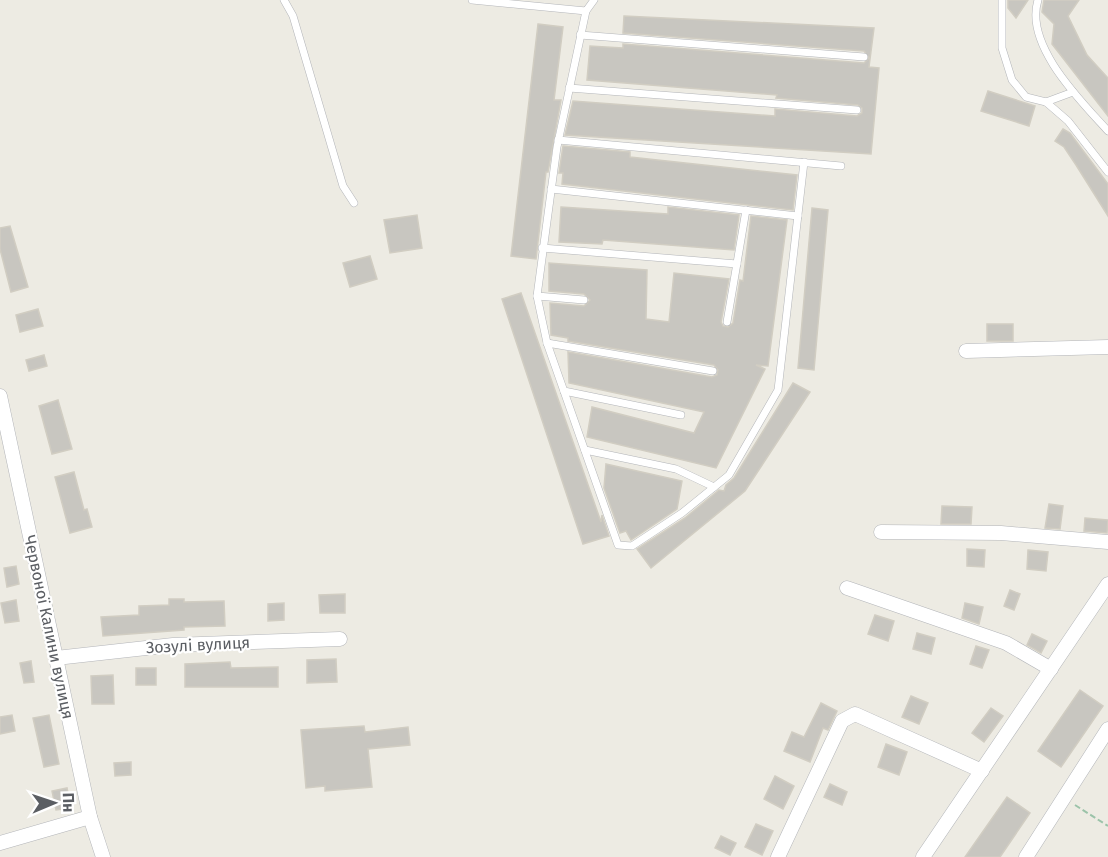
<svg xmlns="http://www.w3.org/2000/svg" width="1108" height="857" font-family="'Fira Sans',sans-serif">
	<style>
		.building { fill: #c8c6c0; stroke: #d1cdc2; stroke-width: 1.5 }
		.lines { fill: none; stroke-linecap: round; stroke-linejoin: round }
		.lane-casing { stroke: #b3b5b9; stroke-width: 8 }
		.street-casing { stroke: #b3b5b9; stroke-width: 15 }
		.path { stroke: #9bc3a9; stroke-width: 2; stroke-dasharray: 6 3; stroke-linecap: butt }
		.lane { stroke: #fff; stroke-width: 7 }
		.street { stroke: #fff; stroke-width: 14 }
		.labels { text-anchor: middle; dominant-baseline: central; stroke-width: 4.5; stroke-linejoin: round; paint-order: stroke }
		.street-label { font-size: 16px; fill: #5b5e63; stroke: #fff }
	</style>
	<rect width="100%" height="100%" fill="#edebe3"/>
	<g class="building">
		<path d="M 1008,0 L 1028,0 L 1016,18 L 1008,8 Z"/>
		<path d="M 1044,0 L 1079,0 L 1068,16 L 1087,55 L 1108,78 L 1108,116 L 1052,44 L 1054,24 L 1042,12 Z"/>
		<path d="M 624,16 L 874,28 L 869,67 L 879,68 L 871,154 L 565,135 L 573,101 L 775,116 L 775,109 L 857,116 L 862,113 L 862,108 L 858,105 L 776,98 L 777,95 L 587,80 L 590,46 L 623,48 L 623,44 L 864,63 L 869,58 L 864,51 L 623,33 Z"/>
		<path d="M 538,24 L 563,27 L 554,100 L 561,100 L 548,172 L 546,172 L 536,259 L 511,256 Z"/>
		<path d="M 988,91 L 1035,106 L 1029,126 L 981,111 Z"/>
		<path d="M 1063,129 L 1070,133 L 1108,184 L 1108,216 L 1076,165 L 1064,147 L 1055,141 Z"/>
		<path d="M 563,146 L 630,152 L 630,157 L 797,175 L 793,210 L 562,184 L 563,173 L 559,173 Z"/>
		<path d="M 561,207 L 668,214 L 668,207 L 739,215 L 734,250 L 603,240 L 602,244 L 559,242 Z"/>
		<path d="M 812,208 L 828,210 L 814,370 L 798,368 Z"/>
		<path d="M 417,215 L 422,248 L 390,253 L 384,220 Z"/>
		<path d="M 751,216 L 787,220 L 768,366 L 756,365 L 765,369 L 716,468 L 587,437 L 592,407 L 694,433 L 704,412 L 569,383 L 568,352 L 712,377 L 717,375 L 718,370 L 714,365 L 568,341 L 568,338 L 551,335 L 550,303 L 584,306 L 590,300 L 584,294 L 549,291 L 549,263 L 647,270 L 646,319 L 669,322 L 674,273 L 729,279 L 721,322 L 723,326 L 728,327 L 733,323 L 740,280 L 743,281 Z"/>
		<path d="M 10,226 L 28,287 L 11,292 L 0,249 L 0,228 Z"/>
		<path d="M 370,256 L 377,279 L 350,287 L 343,263 Z"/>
		<path d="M 521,293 L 601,522 L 602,515 L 609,536 L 583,544 L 502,299 Z"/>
		<path d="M 38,309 L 43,326 L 20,332 L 16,315 Z"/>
		<rect x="987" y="324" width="26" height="17"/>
		<path d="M 44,355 L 47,366 L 29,371 L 26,360 Z"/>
		<path d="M 793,383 L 810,392 L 745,491 L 651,568 L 637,549 L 685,518 L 719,490 L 724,491 L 726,485 L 734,478 Z"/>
		<path d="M 58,400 L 72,449 L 52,454 L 39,406 Z"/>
		<path d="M 606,464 L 682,481 L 677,509 L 631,540 L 626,531 L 620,533 L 604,488 Z"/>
		<path d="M 74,472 L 84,510 L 87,509 L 92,527 L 70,533 L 55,477 Z"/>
		<path d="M 1049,504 L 1063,506 L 1060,529 L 1045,528 Z"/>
		<path d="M 942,506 L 972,507 L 971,524 L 941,524 Z"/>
		<path d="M 1085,518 L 1108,520 L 1107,533 L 1084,531 Z"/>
		<path d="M 967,549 L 985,550 L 984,567 L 967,566 Z"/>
		<path d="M 1028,550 L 1048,552 L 1046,571 L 1027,569 Z"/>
		<path d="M 16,566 L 19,584 L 7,587 L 4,568 Z"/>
		<path d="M 1010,590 L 1020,594 L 1014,610 L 1004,606 Z"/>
		<path d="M 345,594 L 345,613 L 320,613 L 319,595 Z"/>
		<path d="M 169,599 L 184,599 L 184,602 L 224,601 L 225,626 L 184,627 L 184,630 L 103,636 L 101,617 L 139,615 L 139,606 L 169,605 Z"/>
		<path d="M 16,600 L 19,621 L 5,623 L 1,603 Z"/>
		<path d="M 284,603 L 284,620 L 268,621 L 268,604 Z"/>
		<path d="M 965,603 L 983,607 L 979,624 L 962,618 Z"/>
		<path d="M 875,615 L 894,621 L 888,641 L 868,634 Z"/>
		<path d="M 917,633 L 935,638 L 931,654 L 913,649 Z"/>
		<path d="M 1032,634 L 1047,641 L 1041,653 L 1027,645 Z"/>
		<path d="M 976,646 L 989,650 L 982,668 L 970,664 Z"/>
		<path d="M 336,659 L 337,682 L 307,683 L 307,660 Z"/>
		<path d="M 31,661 L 34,682 L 24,683 L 20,663 Z"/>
		<path d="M 230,662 L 231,668 L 278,667 L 278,687 L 185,687 L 185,664 Z"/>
		<rect x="136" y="668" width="20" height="17"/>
		<path d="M 113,675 L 114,704 L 92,704 L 91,676 Z"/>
		<path d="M 1080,690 L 1103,706 L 1061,767 L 1038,751 Z"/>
		<path d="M 911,696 L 928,703 L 919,724 L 902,717 Z"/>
		<path d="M 821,703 L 837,711 L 828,730 L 823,728 L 810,762 L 784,751 L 792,732 L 804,737 Z"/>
		<path d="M 991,708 L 1003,716 L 984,742 L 972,733 Z"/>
		<path d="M 12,715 L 15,731 L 0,734 L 0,717 Z"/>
		<path d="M 49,715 L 59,764 L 44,767 L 33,718 Z"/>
		<path d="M 364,726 L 365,732 L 408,727 L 410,745 L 368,749 L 372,787 L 325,791 L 325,786 L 306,788 L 301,730 Z"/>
		<path d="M 886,744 L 907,752 L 899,775 L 878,767 Z"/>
		<path d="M 131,762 L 131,775 L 115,776 L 114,763 Z"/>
		<path d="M 775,776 L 794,786 L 783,809 L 764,799 Z"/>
		<path d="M 830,784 L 847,792 L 842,805 L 824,797 Z"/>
		<path d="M 67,788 L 71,808 L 56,810 L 52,791 Z"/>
		<path d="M 1007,797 L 1030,813 L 1000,857 L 965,857 Z"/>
		<path d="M 756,824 L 773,831 L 762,855 L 745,847 Z"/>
		<path d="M 721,836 L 736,843 L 730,855 L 715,848 Z"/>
	</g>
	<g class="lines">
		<g class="lane-casing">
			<g id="lane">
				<path d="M 284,0 L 293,16 L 343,186 L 354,203"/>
				<path d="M 472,0 L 586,11 L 594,0"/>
				<path d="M 1002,0 L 1002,48 L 1012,80 L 1026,97 L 1046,102 L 1073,92"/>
				<path d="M 1038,0 C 1024,45 1080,100 1108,131"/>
				<path d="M 586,11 L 557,147 L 537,296 L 547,343 L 618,545 L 632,546 L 682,513 L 729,475 L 778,390 L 804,162"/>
				<path d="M 580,35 L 864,57"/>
				<path d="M 569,88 L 857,110"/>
				<path d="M 1046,102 L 1068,121 L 1108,172"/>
				<path d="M 558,140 L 841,166"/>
				<path d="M 551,189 L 798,216"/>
				<path d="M 542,248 L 737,264"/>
				<path d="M 537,296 L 584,300"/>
				<path d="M 727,322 L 746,210"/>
				<path d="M 547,343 L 713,371"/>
				<path d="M 564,391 L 681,415"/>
				<path d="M 585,450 L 676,469 L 714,487"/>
			</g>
		</g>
		<g class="street-casing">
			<g id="street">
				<path d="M 966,351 L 1108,347"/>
				<path d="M 0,396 L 90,817 L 103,857"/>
				<path d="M 881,532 L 1001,533 L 1108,542"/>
				<path d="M 847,588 L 1006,643 L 1051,669"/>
				<path d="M 56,658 L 173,645 L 340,639"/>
				<path d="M 0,843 L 90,817"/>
				<path d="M 778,857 L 842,721 L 855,714 L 982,771"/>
				<path d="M 923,857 L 1108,584"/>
				<path d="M 1026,857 L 1108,729"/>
			</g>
		</g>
		<path class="path" d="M 1075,805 L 1108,826"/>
		<use href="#lane" class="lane"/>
		<use href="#street" class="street"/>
	</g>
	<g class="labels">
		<g class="street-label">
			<text transform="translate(49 627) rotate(78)">Червоної Калини вулиця</text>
			<text transform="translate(198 645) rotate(-3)">Зозулі вулиця</text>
		</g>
	</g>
	<g transform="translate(54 803) rotate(88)" stroke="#ffffff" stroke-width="4.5" paint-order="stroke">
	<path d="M0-4.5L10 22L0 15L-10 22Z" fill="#5b5e63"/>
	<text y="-9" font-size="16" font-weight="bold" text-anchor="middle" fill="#5b5e63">Пн</text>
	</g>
</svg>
